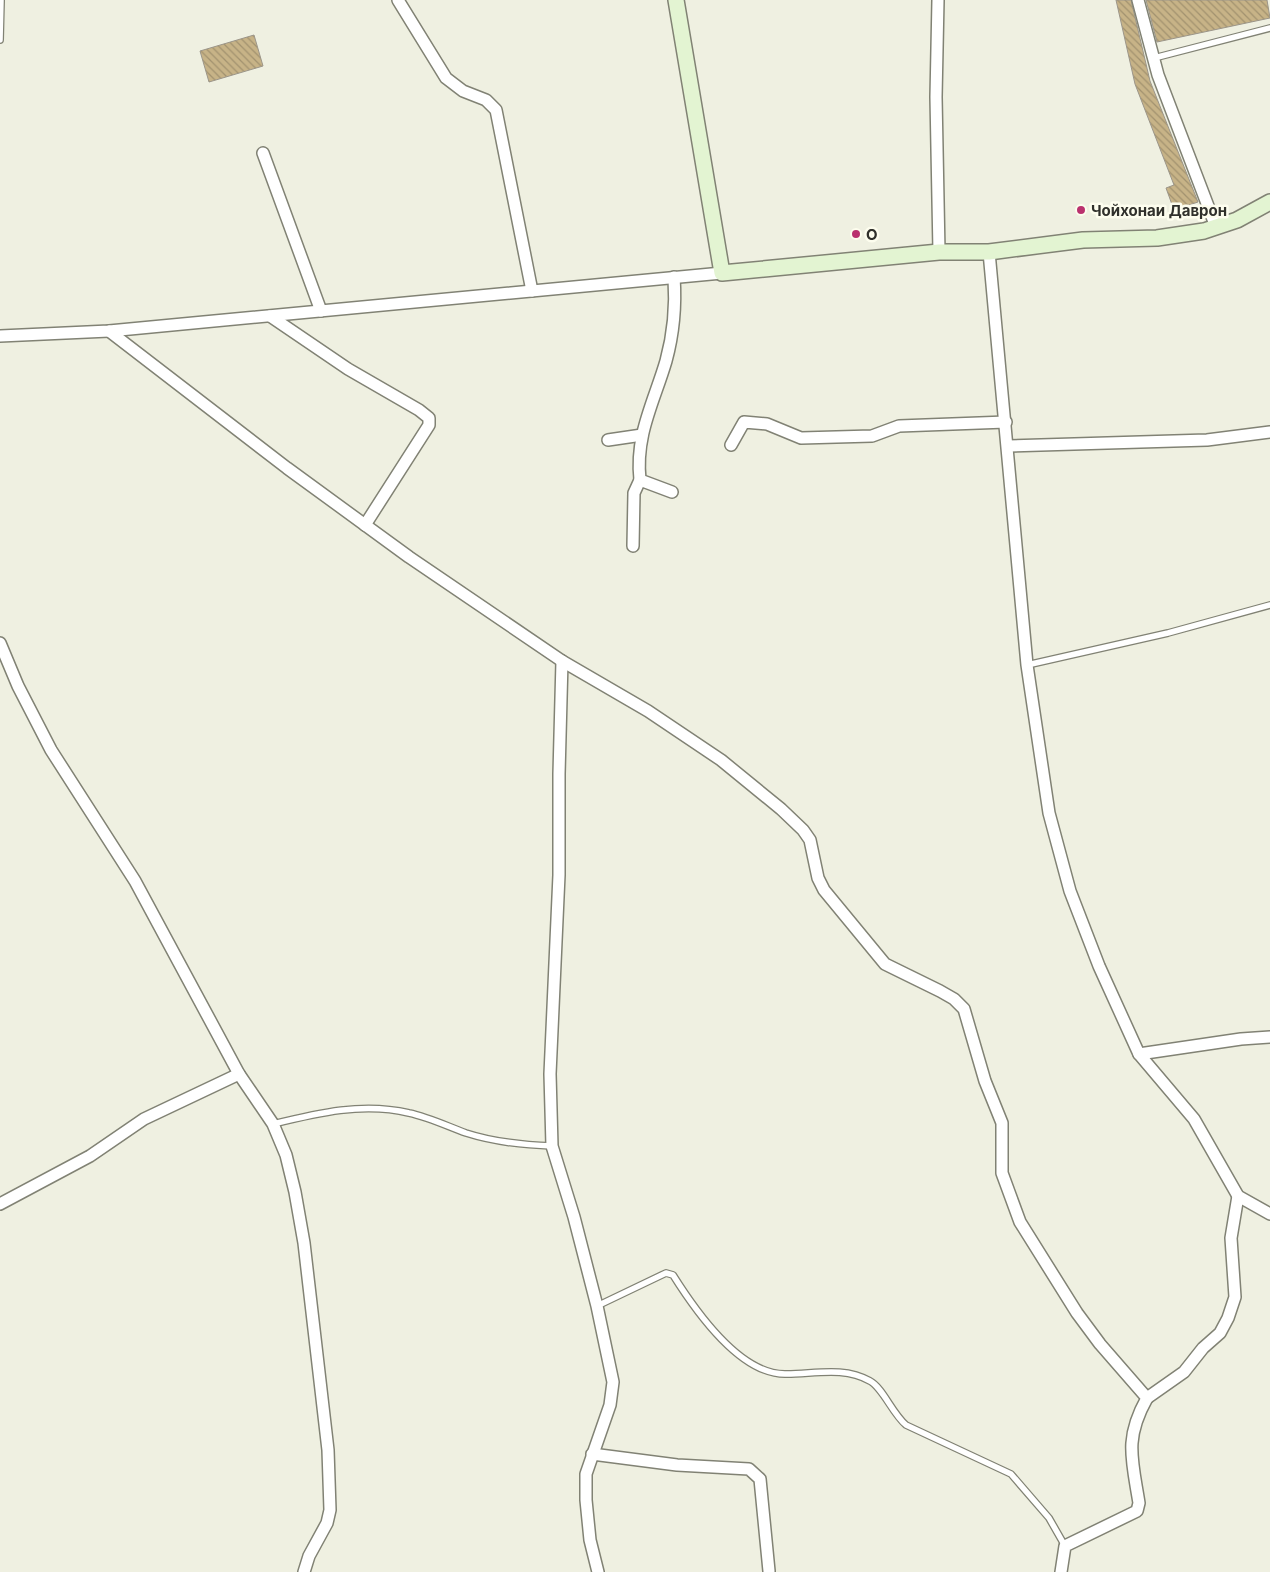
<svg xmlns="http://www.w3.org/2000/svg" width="1270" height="1572" font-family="Inter,sans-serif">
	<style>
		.building { fill: url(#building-back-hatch); stroke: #9b9589 }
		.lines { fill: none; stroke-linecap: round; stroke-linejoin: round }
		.lane-casing { stroke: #818274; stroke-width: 8 }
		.street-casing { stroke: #818274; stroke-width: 14 }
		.secondary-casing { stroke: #818274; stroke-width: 18 }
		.lane { stroke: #fff; stroke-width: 5.5 }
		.street { stroke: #fff; stroke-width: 11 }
		.secondary { stroke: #e3f4d2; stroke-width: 15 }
		.poi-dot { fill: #ba316e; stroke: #fdfdee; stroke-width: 2 }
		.labels { text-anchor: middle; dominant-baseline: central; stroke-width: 5; stroke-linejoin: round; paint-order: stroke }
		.poi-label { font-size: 15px; font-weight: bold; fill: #30302b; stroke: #fdfdee; text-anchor: start }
	</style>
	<defs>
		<pattern id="building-back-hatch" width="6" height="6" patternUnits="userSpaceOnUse" patternTransform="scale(1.25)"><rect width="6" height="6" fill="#c7b387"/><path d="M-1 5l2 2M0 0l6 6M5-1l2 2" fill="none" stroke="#a2926f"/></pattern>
	</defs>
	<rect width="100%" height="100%" fill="#eff0e1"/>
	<g class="building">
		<path d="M 1116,0 L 1131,0 L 1150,81 L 1198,202 L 1174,210 L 1166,188 L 1174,185 L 1135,84 Z"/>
		<path d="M 1146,0 L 1267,0 L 1270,18 L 1157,42 Z"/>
		<path d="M 254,35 L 263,66 L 209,82 L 200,51 Z"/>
	</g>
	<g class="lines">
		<g class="lane-casing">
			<g id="lane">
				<path d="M 0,40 L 1,0"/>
				<path d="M 1154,58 L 1270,28"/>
				<path d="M 1027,665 L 1168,633 L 1270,605"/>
				<path d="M 273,1124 C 318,1113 363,1102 409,1113 C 428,1117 447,1126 466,1133 C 494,1142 522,1145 552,1146"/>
				<path d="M 597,1306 L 666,1273 L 673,1275 C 695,1310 740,1376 787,1374 C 814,1374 844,1366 870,1381 C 883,1388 892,1413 906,1425 L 1011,1474 L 1049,1518 L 1065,1546"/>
			</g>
		</g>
		<g class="street-casing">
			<g id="street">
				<path d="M 398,0 L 446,78 L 463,91 L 486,100 L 496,110 L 532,291"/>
				<path d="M 938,0 L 936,97 L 939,252"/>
				<path d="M 1138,0 L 1158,75 L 1216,227"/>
				<path d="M 263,153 L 321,311"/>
				<path d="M 989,252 L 1027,665 L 1049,813 L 1070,891 L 1099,966 L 1139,1054 L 1194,1119 L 1238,1196 L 1270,1214"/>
				<path d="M 270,316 L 348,369 L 419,410 L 429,418 L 429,425 L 365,525"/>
				<path d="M 109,331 L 287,468 L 409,557 L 562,661 L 648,711 L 721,760 L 781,809 L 803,830 L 810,840 L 818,878 L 824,890 L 885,964 L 940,991 L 954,999 L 964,1009 L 985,1081 L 1002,1123 L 1002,1173 L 1020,1222 L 1077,1313 L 1100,1344 L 1147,1398 C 1124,1439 1132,1459 1139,1503 L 1137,1511 L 1065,1546 L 1061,1572"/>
				<path d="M 0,336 L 109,331 L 722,273"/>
				<path d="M 608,440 L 642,435"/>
				<path d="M 731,445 L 744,422 L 767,424 L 801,438 L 872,436 L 899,426 L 1006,422"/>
				<path d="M 1008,446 L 1207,440 L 1270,432"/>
				<path d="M 672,492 L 640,480 C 635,435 654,402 666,361 C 674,332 676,306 674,277"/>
				<path d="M 633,546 L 634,493 L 640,480"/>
				<path d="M 0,643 L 18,686 L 51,750 L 135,881 L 239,1074 L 273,1124 L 286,1155 L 295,1192 L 304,1243 L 328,1450 L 330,1510 L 327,1523 L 309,1556 L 304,1572"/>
				<path d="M 562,661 L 559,774 L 559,875 L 550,1074 L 552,1146 L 574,1217 L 597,1306 L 613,1382 L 610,1405 L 586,1474 L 586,1500 L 590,1540 L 598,1572"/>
				<path d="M 1139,1054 L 1241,1039 L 1270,1037"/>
				<path d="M 0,1204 L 90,1156 L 144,1119 L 239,1074"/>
				<path d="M 1147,1398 L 1184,1372 L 1203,1348 L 1220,1333 L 1228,1318 L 1235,1297 L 1231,1238 L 1238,1196"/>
				<path d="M 592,1454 L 677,1465 L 749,1469 L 760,1479 L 769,1571"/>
			</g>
		</g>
		<g class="secondary-casing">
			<path id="secondary" d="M 676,0 L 722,273 L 939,252 L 989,252 L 1083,240 L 1157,238 L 1204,231 L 1237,220 L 1270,202"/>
		</g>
		<use href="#lane" class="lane"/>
		<use href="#street" class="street"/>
		<use href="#secondary" class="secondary"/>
	</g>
	<g class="poi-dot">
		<circle cx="1081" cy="210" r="5"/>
		<circle cx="856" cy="234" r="5"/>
	</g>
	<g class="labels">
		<g class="poi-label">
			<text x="1091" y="210">Чойхонаи Даврон</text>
			<text x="866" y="234">O</text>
		</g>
	</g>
</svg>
